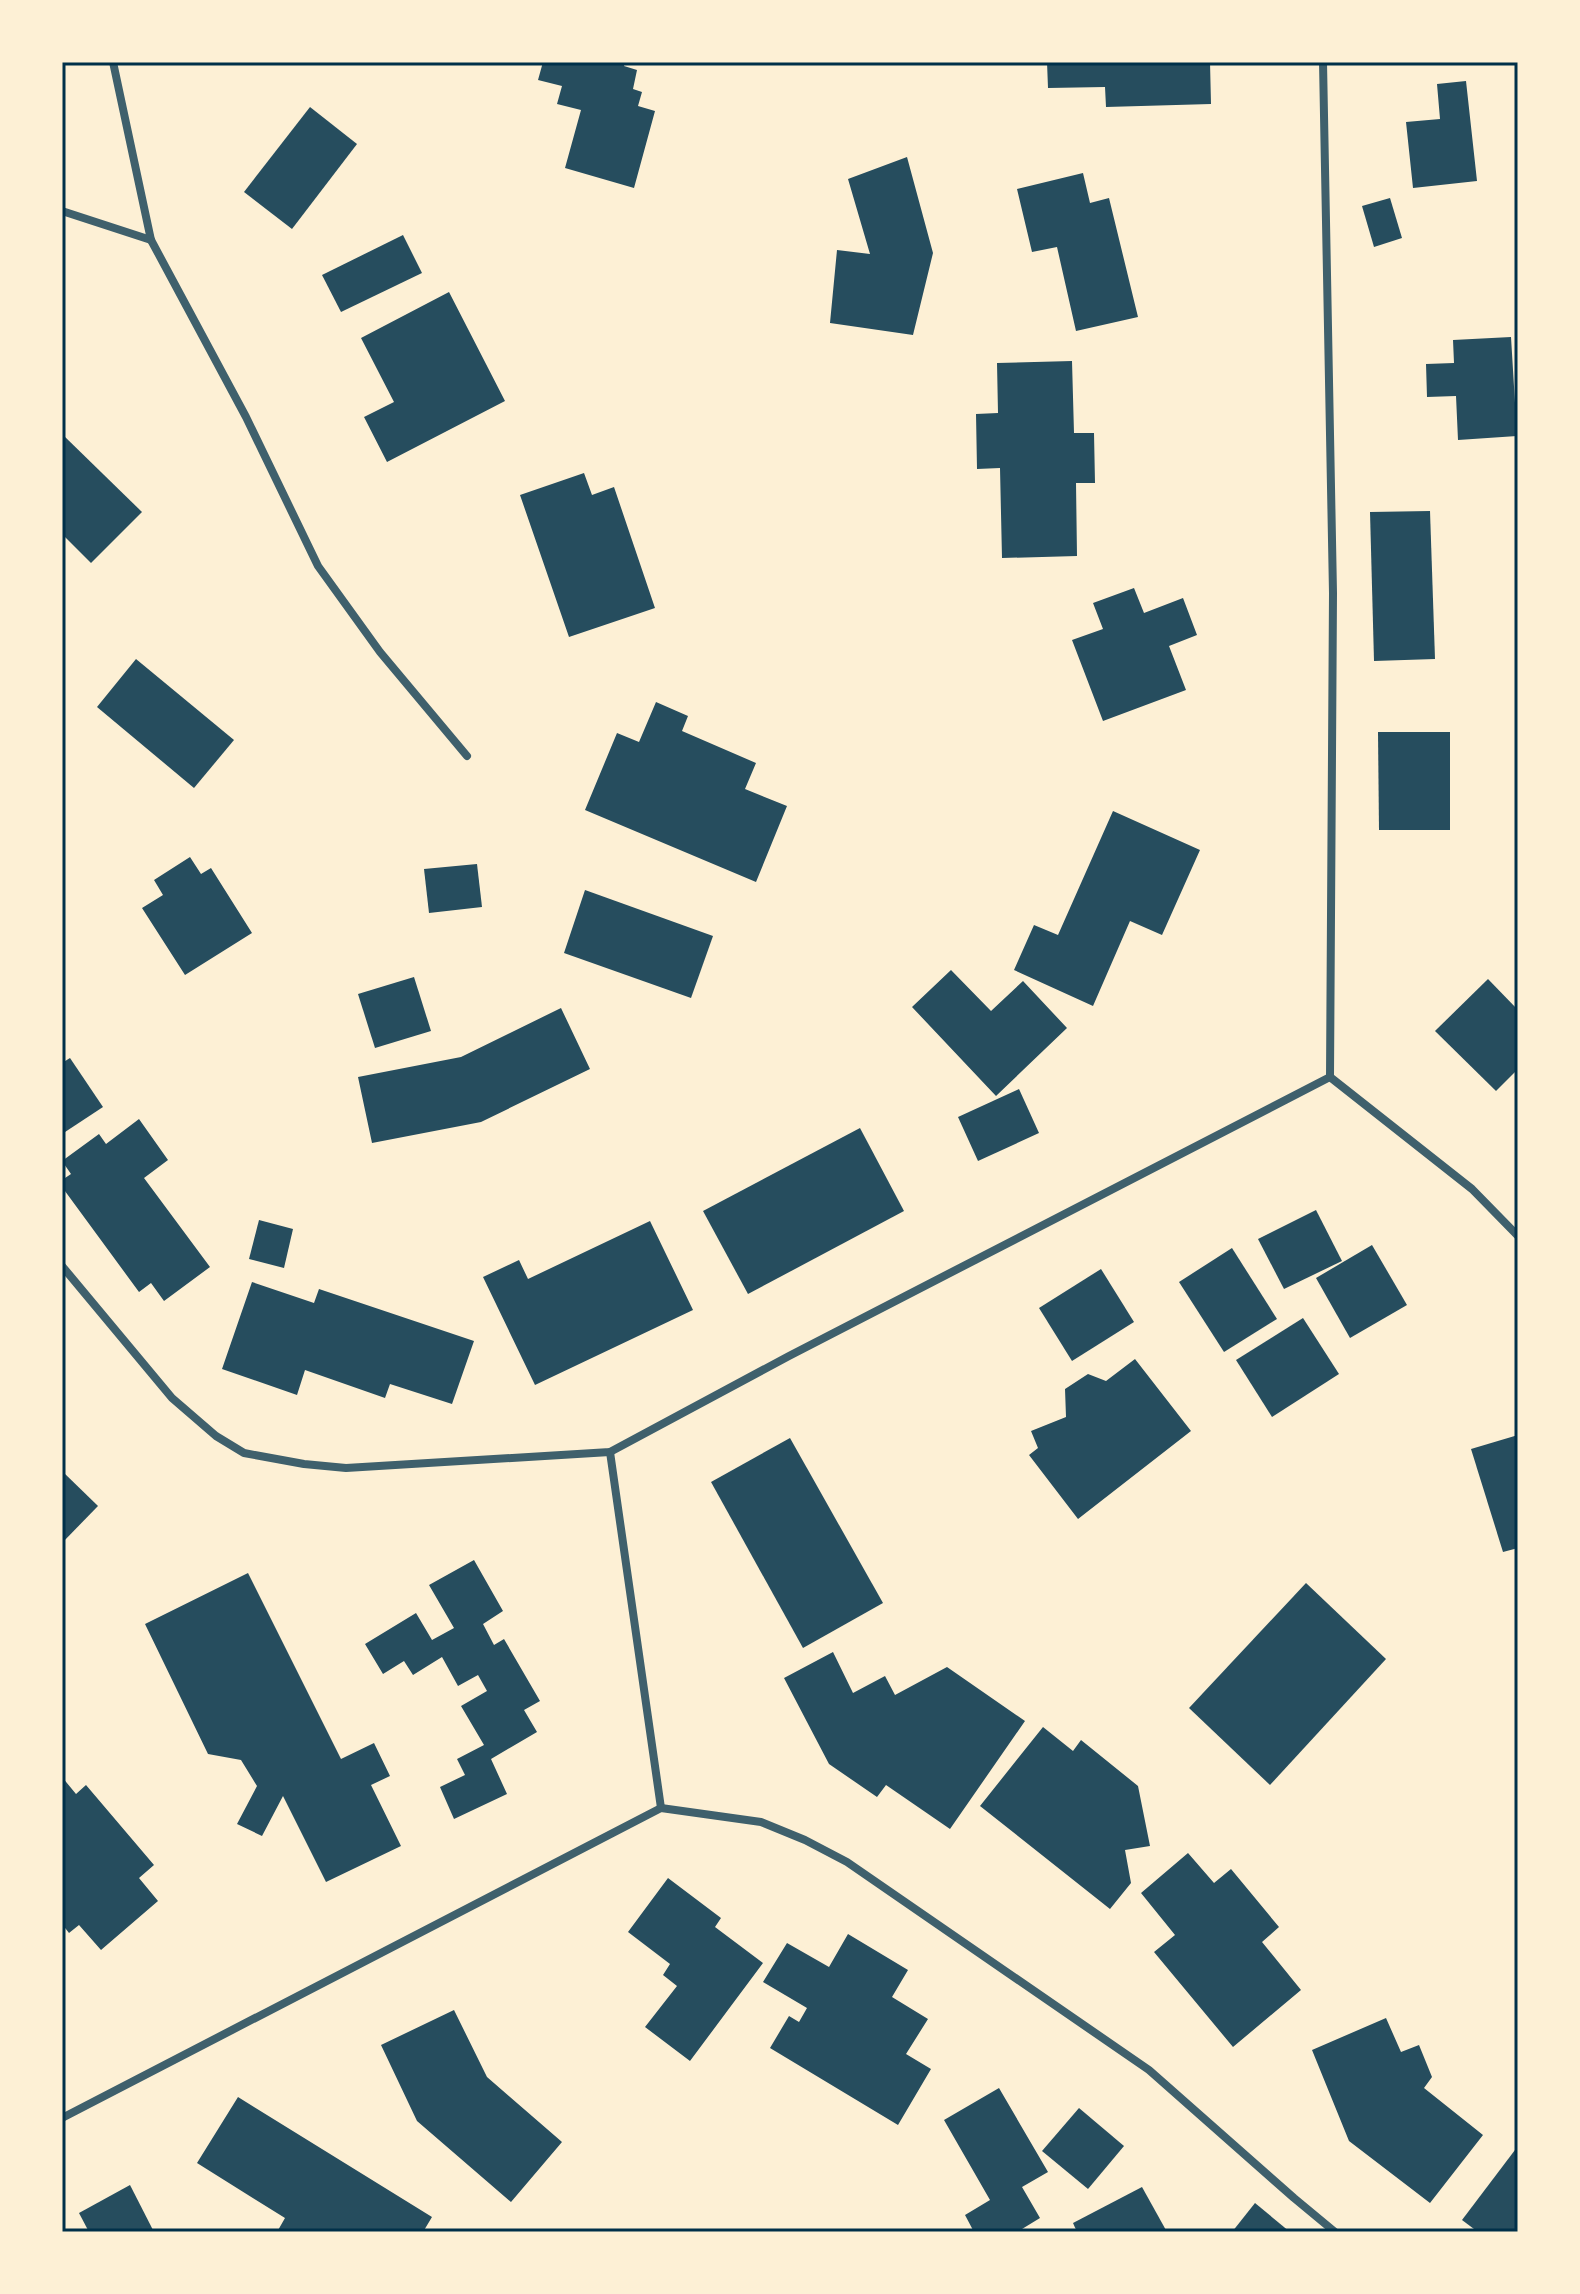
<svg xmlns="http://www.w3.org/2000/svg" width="1580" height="2294" font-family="Ubuntu,sans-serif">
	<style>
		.building { fill: #264d5e }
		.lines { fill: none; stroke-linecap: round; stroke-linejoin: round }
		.minor { stroke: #3f606c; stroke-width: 8 }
		.neatline { fill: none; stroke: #003049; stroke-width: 3 }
	</style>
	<rect width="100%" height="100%" fill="#fdf0d5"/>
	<g class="building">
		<path d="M 543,62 L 625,62 L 624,66 L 637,70 L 633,89 L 642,92 L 638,106 L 655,111 L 634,188 L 565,168 L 581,110 L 557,104 L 562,86 L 538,80 Z"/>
		<path d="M 1047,62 L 1210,62 L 1211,104 L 1106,107 L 1105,87 L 1048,88 Z"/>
		<path d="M 1466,81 L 1477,181 L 1413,188 L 1406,122 L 1440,119 L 1437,84 Z"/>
		<path d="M 310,107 L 357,144 L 292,229 L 244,192 Z"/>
		<path d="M 907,157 L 933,253 L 913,335 L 830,323 L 837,250 L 870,254 L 848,179 Z"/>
		<path d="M 1083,173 L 1090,203 L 1109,198 L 1138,317 L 1076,331 L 1057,247 L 1032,252 L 1017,189 Z"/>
		<path d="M 1390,198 L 1402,238 L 1374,247 L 1362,206 Z"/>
		<path d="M 403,235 L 422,273 L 341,312 L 322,275 Z"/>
		<path d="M 449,292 L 505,401 L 387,462 L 364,417 L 394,402 L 361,338 Z"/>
		<path d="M 1511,337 L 1517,436 L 1458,440 L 1456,396 L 1427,397 L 1426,364 L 1454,363 L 1453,340 Z"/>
		<path d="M 1072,361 L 1074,433 L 1094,433 L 1095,483 L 1076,483 L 1077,556 L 1002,558 L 1000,468 L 977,469 L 976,414 L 998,413 L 997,363 Z"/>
		<path d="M 62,434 L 142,512 L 91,563 L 62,534 Z"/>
		<path d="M 584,473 L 592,495 L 614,487 L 655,608 L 569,637 L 520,495 Z"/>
		<path d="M 1430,511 L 1435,659 L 1374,661 L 1370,512 Z"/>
		<path d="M 1134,588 L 1144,613 L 1183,598 L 1197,635 L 1169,646 L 1186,690 L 1103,721 L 1072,640 L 1103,629 L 1093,603 Z"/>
		<path d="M 136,659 L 234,740 L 194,788 L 97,707 Z"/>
		<path d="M 656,702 L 688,716 L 682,731 L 756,763 L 745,789 L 787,806 L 756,882 L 585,810 L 617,733 L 639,742 Z"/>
		<path d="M 1378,732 L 1450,732 L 1450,830 L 1379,830 Z"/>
		<path d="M 1113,811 L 1200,850 L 1162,935 L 1130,921 L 1093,1006 L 1014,970 L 1034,925 L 1058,935 Z"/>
		<path d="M 190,857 L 201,874 L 211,868 L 252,933 L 185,975 L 142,908 L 163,895 L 154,880 Z"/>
		<path d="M 477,864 L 482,907 L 429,913 L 424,869 Z"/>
		<path d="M 585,890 L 713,936 L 691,998 L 564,953 Z"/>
		<path d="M 951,970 L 991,1011 L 1023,981 L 1067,1028 L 996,1096 L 912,1007 Z"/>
		<path d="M 414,977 L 431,1031 L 375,1048 L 358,994 Z"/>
		<path d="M 1488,979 L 1518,1010 L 1518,1069 L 1496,1091 L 1435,1031 Z"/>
		<path d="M 561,1008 L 590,1069 L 481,1122 L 372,1143 L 358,1077 L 461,1057 Z"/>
		<path d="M 70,1058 L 103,1107 L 62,1134 L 62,1063 Z"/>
		<path d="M 1019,1089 L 1039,1133 L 978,1161 L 958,1117 Z"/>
		<path d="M 139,1119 L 168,1160 L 144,1178 L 210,1267 L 164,1301 L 151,1283 L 139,1292 L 62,1187 L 62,1180 L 71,1174 L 62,1161 L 99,1134 L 106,1144 Z"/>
		<path d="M 860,1128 L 904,1211 L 748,1294 L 703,1211 Z"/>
		<path d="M 1316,1210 L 1342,1261 L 1284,1289 L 1258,1239 Z"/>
		<path d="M 259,1220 L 293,1229 L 284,1268 L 249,1259 Z"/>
		<path d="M 650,1221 L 693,1310 L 535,1385 L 483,1277 L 519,1260 L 528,1279 Z"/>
		<path d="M 1372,1245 L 1407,1305 L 1350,1338 L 1316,1278 Z"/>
		<path d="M 1232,1248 L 1277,1319 L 1224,1352 L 1179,1282 Z"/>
		<path d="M 1101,1269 L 1134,1322 L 1072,1361 L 1039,1308 Z"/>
		<path d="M 252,1282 L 314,1303 L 319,1289 L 474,1341 L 452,1404 L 390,1384 L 385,1398 L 305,1370 L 297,1395 L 222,1369 Z"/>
		<path d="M 1303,1318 L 1339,1374 L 1272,1417 L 1236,1360 Z"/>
		<path d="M 1135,1359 L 1191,1431 L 1078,1519 L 1029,1455 L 1038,1448 L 1031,1431 L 1066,1417 L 1065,1389 L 1088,1374 L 1106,1381 Z"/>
		<path d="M 1518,1435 L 1518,1548 L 1503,1552 L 1471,1449 Z"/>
		<path d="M 790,1438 L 883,1603 L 803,1648 L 711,1482 Z"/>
		<path d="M 62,1471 L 98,1506 L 62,1543 Z"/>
		<path d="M 474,1560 L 503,1611 L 483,1624 L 494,1645 L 504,1639 L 540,1701 L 524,1710 L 537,1732 L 491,1759 L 507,1794 L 454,1819 L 440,1787 L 465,1775 L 457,1759 L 484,1745 L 461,1706 L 487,1691 L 478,1675 L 458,1686 L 442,1657 L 413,1675 L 404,1661 L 383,1674 L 365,1644 L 416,1613 L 432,1640 L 454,1628 L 429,1585 Z"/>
		<path d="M 248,1573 L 341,1759 L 374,1743 L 390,1776 L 371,1785 L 401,1846 L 326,1882 L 283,1796 L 262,1836 L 237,1824 L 257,1786 L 241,1760 L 208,1754 L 145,1624 Z"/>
		<path d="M 1306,1583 L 1386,1659 L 1270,1785 L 1189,1708 Z"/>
		<path d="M 833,1652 L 853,1693 L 885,1676 L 895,1695 L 947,1667 L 1025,1721 L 950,1829 L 886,1785 L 877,1797 L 829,1764 L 784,1678 Z"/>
		<path d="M 1043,1727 L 1073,1751 L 1081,1740 L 1138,1786 L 1150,1846 L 1125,1850 L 1131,1883 L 1110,1909 L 980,1806 Z"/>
		<path d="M 62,1777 L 76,1794 L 86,1785 L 154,1865 L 139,1878 L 158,1901 L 101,1950 L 79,1925 L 69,1933 L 62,1924 Z"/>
		<path d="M 1188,1853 L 1214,1883 L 1231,1869 L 1279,1927 L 1262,1942 L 1301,1990 L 1233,2047 L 1154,1952 L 1175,1935 L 1141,1893 Z"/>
		<path d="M 668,1878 L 721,1918 L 715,1927 L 763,1963 L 690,2061 L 645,2027 L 677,1986 L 663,1975 L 670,1964 L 628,1932 Z"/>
		<path d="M 848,1934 L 908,1970 L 892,1997 L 928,2019 L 906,2054 L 931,2069 L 898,2125 L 770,2048 L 789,2016 L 799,2022 L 807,2008 L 763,1982 L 787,1943 L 829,1967 Z"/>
		<path d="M 454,2010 L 487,2077 L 562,2142 L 511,2202 L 417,2121 L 381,2045 Z"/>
		<path d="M 1386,2018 L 1401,2052 L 1419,2045 L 1432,2077 L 1424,2088 L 1483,2135 L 1430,2203 L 1349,2141 L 1312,2050 Z"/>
		<path d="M 999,2088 L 1048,2172 L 1022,2187 L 1040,2218 L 1022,2229 L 1024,2232 L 974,2232 L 965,2215 L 990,2200 L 944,2120 Z"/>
		<path d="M 238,2097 L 432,2217 L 423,2232 L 277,2232 L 285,2218 L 197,2163 Z"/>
		<path d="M 1079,2108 L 1124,2146 L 1088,2189 L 1042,2151 Z"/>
		<path d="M 1518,2146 L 1518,2232 L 1478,2232 L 1462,2220 Z"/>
		<path d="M 130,2185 L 154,2232 L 89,2232 L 79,2213 Z"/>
		<path d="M 1142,2187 L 1167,2232 L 1077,2232 L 1073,2223 Z"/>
		<path d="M 1255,2203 L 1290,2232 L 1232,2232 Z"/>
	</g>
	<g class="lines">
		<g class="minor">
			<path d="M 113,62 L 151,240 L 246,417 L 318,566 L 380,652 L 467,756"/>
			<path d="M 62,211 L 151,240"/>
			<path d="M 1330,1077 L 1472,1189 L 1518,1236"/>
			<path d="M 62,1266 L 172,1398 L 216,1436 L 244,1453 L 304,1464 L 346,1468 L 610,1452 L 789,1356 L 1330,1077 L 1333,593 L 1323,62"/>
			<path d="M 610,1452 L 661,1808"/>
			<path d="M 62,2118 L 661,1808 L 761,1822 L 805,1840 L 847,1862 L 1149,2070 L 1294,2198 L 1335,2232"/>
		</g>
	</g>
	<rect width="1580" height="2294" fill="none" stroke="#fdf0d5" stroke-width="128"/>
	<rect x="64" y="64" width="1452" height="2166" class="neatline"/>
</svg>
